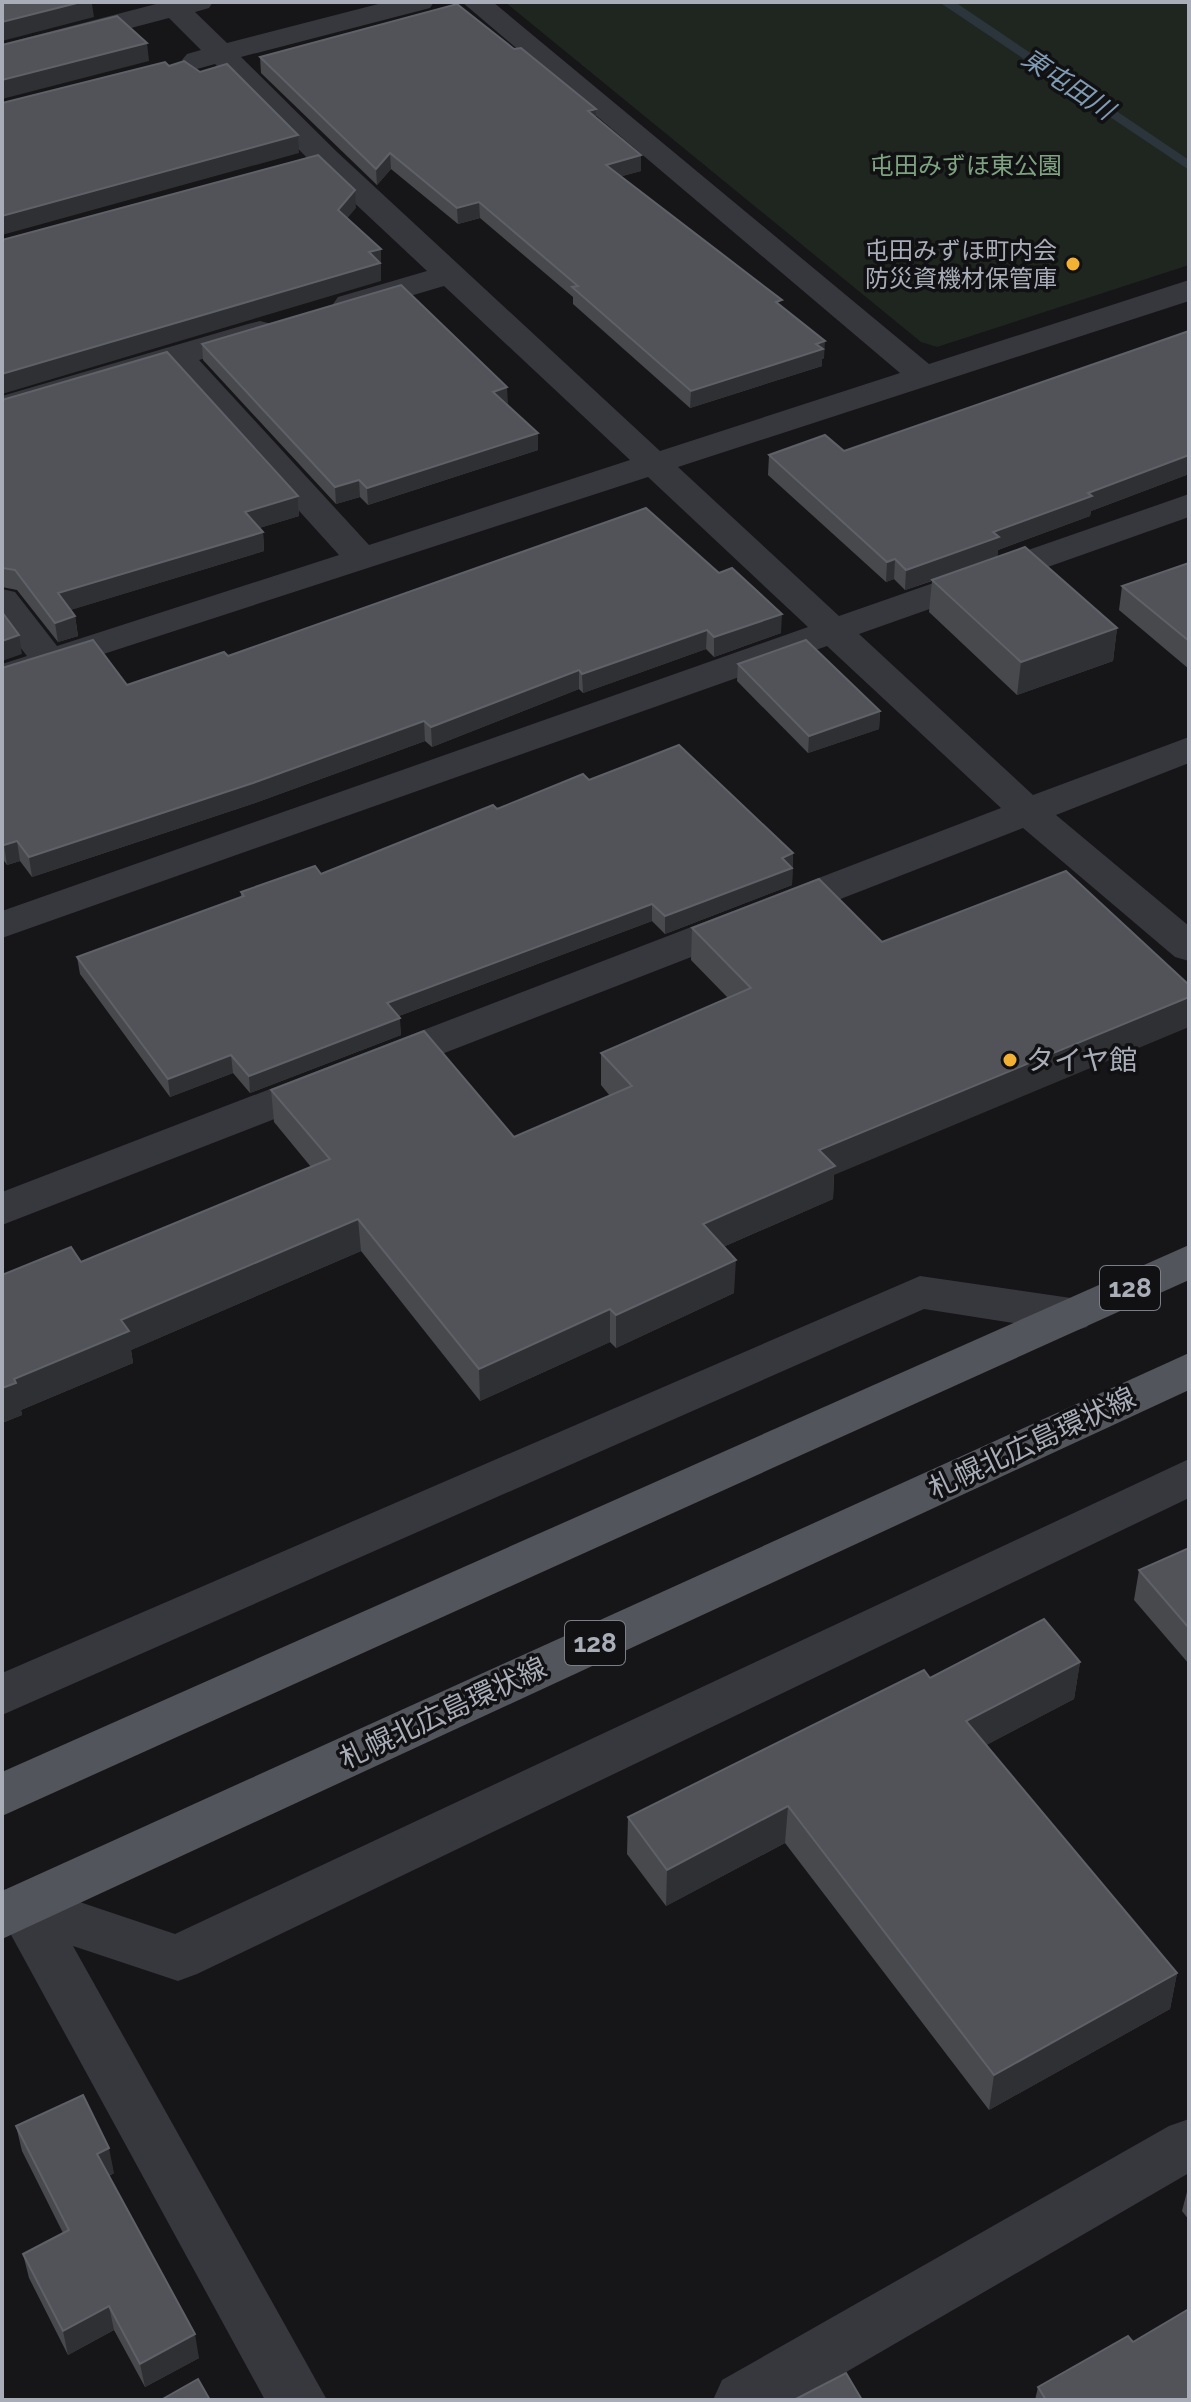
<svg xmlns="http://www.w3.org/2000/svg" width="1191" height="2402" font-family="Raleway,'Noto Sans JP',sans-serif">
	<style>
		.green { fill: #1e261f }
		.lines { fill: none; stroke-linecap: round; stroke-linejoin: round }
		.stream { fill: #2c353c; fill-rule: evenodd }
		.minor { fill: #37383d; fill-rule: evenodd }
		.major { fill: #53555c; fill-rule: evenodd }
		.wall { fill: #47494d }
		.shaded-wall { fill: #2f3033 }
		.building { fill: #525359; stroke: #5f6168; stroke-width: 2 }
		.poi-dot { fill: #f2b134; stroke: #111113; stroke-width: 3 }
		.labels { text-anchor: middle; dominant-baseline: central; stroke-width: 7; stroke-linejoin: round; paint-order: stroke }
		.far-park-label { font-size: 24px; fill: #7fa381; stroke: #111113 }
		.far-poi-label { font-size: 24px; fill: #a8adb8; stroke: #111113; text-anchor: end }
		.far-water-label { font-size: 26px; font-style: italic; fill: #7f9bb3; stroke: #111113 }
		.shield { fill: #111113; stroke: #7b7e86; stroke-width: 2 }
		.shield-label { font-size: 26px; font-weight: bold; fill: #a8adb8 }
		.poi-label { font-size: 28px; fill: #a8adb8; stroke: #111113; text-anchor: start }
		.street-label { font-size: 28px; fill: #a8adb8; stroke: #111113 }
	</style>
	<rect width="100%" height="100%" fill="#161618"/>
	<path class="green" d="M 505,2 L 1189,2 L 1189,265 L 937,347 L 921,342 Z"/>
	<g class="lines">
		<path class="stream" d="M 939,2 L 955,2 L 1189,160 L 1189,170 Z"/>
		<g class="minor">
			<path d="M 155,2 L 213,2 L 209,8 L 195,12 L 227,43 L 386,2 L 434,2 L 430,8 L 241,57 L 337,152 L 660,451 L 900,373 L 462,2 L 493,2 L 929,364 L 1189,280 L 1189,301 L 678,467 L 839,616 L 1189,494 L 1189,517 L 859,634 L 1033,795 L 1189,737 L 1189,763 L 1056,815 L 1189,926 L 1189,961 L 1175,957 L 1023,828 L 2,1225 L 2,1192 L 1001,808 L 827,646 L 2,938 L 2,911 L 808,627 L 648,477 L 2,687 L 2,664 L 27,656 L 2,624 L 2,589 L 15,592 L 57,646 L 339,555 L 170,368 L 2,417 L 2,396 L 248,324 L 260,321 L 272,324 L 276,331 L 272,338 L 199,360 L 369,545 L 630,460 L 444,286 L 349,314 L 338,311 L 333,304 L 338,297 L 427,271 L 315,166 L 215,64 L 197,69 L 187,66 L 182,60 L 187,54 L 201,50 L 169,18 L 2,62 L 2,44 L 156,4 Z"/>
			<path d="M 920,1276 L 1071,1298 L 1087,1303 L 1094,1315 L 1087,1327 L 1071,1332 L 924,1309 L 2,1715 L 2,1673 Z"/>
			<path d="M 1189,1459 L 1189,1498 L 197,1974 L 178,1981 L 73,1946 L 327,2400 L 265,2400 L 4,1922 L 4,1890 L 23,1883 L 175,1934 Z"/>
			<path d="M 1189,2119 L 1189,2173 L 798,2400 L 713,2400 L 722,2380 L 1169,2126 Z"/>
		</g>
		<g class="major">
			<path d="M 1189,1245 L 1189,1280 L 2,1816 L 2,1772 Z"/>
			<path d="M 1189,1353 L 1189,1390 L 2,1939 L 2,1891 Z"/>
		</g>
	</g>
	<g class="wall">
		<path d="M 260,57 L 596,117 L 641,155 L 641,171 L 621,176 L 781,306 L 824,358 L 822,359 L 822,366 L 690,408 L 573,304 L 573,297 L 480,218 L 458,224 L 391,169 L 377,185 L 261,73 Z"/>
		<path d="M 1189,331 L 1189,474 L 1091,511 L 1090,516 L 998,550 L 997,557 L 1117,628 L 1113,661 L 1017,695 L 929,612 L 932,581 L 905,590 L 894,579 L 886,582 L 768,475 L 769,455 L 844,451 Z"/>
		<path d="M 202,344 L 508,404 L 538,450 L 368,505 L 360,497 L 336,504 L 203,360 Z"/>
		<path d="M 2,400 L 298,496 L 299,516 L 259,528 L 263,532 L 264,551 L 70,610 L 75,616 L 78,636 L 58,642 L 17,590 L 2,587 Z"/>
		<path d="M 646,508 L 781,633 L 714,657 L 706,649 L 583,693 L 579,689 L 432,747 L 425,741 L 255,803 L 32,877 L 20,861 L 7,865 L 2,858 L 2,668 L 127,685 L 228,656 Z"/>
		<path d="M 1189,563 L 1189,669 L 1119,610 L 1122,586 Z"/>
		<path d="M 738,664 L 880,711 L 879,729 L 808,753 L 737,681 Z"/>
		<path d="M 589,780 L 793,853 L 792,885 L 665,934 L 652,921 L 399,1016 L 401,1035 L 250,1093 L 233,1073 L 170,1097 L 80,974 L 77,957 L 241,897 L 241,892 L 321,874 L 497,809 Z"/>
		<path d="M 819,879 L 834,1175 L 833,1199 L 723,1247 L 734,1293 L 616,1348 L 610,1342 L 480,1401 L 361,1251 L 131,1350 L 133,1363 L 21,1410 L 22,1415 L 2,1423 L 2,1275 L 81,1262 L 311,1167 L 274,1122 L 271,1090 L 514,1137 L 610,1096 L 601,1085 L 601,1053 L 728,998 L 691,960 L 692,928 Z"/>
		<path d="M 1189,1548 L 1189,1664 L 1134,1600 L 1139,1570 Z"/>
		<path d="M 1080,1662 L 1074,1699 L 986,1745 L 1177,1973 L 1170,2009 L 989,2110 L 785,1843 L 666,1906 L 627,1854 L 628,1817 L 930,1678 Z"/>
		<path d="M 16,2126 L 114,2173 L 109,2176 L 199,2358 L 145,2387 L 114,2330 L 68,2355 L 29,2278 L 23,2254 L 63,2233 L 22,2151 Z"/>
		<path d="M 1189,2184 L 1189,2220 L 1182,2211 Z"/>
		<path d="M 1133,2342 L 1189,2400 L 1035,2400 L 1038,2387 Z"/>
	</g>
	<g class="shaded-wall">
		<path d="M 79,2 L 95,2 L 95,4 L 92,4 L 94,17 L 2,41 L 2,22 Z"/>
		<path d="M 147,43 L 149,61 L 2,99 L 2,80 Z"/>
		<path d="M 596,109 L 596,125 L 588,111 Z"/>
		<path d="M 298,135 L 299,153 L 2,235 L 2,216 Z"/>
		<path d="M 390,153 L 391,169 L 377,185 L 376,169 Z"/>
		<path d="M 641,155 L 641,171 L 606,181 L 606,165 Z"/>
		<path d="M 355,190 L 356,208 L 339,228 L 338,210 Z"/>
		<path d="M 479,202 L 480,218 L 458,224 L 457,208 Z"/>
		<path d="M 381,249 L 381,281 L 2,394 L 2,374 Z"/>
		<path d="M 825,341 L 824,358 L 822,359 L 822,366 L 690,408 L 691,391 Z"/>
		<path d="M 507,387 L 508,404 L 494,408 L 493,392 Z"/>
		<path d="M 538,433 L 538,450 L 368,505 L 367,488 Z"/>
		<path d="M 1189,455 L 1189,474 L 1091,511 L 1090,516 L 998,550 L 997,558 L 905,590 L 906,570 L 1088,493 Z"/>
		<path d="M 359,480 L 360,497 L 336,504 L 335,487 Z"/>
		<path d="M 298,496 L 299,516 L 247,532 L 245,512 Z"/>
		<path d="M 263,532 L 264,551 L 61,613 L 58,593 Z"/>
		<path d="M 895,559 L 894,579 L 886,582 L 887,562 Z"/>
		<path d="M 782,614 L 781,633 L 714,657 L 714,637 Z"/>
		<path d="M 75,616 L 78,636 L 58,642 L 55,623 Z"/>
		<path d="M 1117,628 L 1113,661 L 1017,695 L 1021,662 Z"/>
		<path d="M 707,630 L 706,649 L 583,693 L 582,674 Z"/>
		<path d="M 19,635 L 22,654 L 2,661 L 2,641 Z"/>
		<path d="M 579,670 L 579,689 L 432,747 L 431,727 Z"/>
		<path d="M 880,711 L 879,729 L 808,753 L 809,736 Z"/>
		<path d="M 424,721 L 425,741 L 255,803 L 32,877 L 29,857 Z"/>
		<path d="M 17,841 L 20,861 L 7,865 L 4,845 Z"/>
		<path d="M 793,853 L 792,885 L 665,934 L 665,916 Z"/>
		<path d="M 652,904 L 652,921 L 388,1020 L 387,1003 Z"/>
		<path d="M 1189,997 L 1189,1027 L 834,1175 L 833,1199 L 702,1256 L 703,1224 L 819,1150 Z"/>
		<path d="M 400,1018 L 401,1035 L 250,1093 L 249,1076 Z"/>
		<path d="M 231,1055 L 233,1073 L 170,1097 L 168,1079 Z"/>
		<path d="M 358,1219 L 361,1251 L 131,1350 L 133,1363 L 21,1410 L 22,1415 L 2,1423 L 2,1388 L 14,1379 L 121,1320 Z"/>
		<path d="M 736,1260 L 734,1293 L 616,1348 L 616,1315 Z"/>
		<path d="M 610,1309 L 610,1342 L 480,1401 L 479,1369 Z"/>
		<path d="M 1080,1662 L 1074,1699 L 962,1758 L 966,1721 Z"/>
		<path d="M 788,1806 L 785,1843 L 666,1906 L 667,1870 Z"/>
		<path d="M 1177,1973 L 1170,2009 L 989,2110 L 994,2075 Z"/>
		<path d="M 109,2148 L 114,2173 L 102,2179 L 97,2154 Z"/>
		<path d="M 109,2306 L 114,2330 L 68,2355 L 63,2331 Z"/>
		<path d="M 195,2334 L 199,2358 L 145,2387 L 140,2364 Z"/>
	</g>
	<g class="building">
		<path d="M 2,2 L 81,2 L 2,22 Z"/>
		<path d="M 457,4 L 514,49 L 521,48 L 596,109 L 588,111 L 641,155 L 606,165 L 782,300 L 776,302 L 825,341 L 816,344 L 823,349 L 691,391 L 572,287 L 578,286 L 479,202 L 457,208 L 390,153 L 376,169 L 260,57 Z"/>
		<path d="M 117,16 L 147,43 L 2,80 L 2,45 Z"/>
		<path d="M 184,61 L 200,72 L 227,64 L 298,135 L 2,216 L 2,103 L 165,62 L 169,66 Z"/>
		<path d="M 318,155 L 355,190 L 338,210 L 381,249 L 369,252 L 380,263 L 2,374 L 2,240 Z"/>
		<path d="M 401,285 L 507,387 L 493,392 L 538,433 L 367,488 L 359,480 L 335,487 L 202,344 Z"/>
		<path d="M 1189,331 L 1189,455 L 1088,493 L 1092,496 L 993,532 L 999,537 L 906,570 L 895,559 L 887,562 L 769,455 L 825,435 L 844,451 Z"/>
		<path d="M 167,352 L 298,496 L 245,512 L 263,532 L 58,593 L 75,616 L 55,623 L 15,570 L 2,568 L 2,400 Z"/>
		<path d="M 646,508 L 719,573 L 732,568 L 782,614 L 714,637 L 707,630 L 582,674 L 579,670 L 431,727 L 424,721 L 253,783 L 29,857 L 17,841 L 4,845 L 2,842 L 2,668 L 93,640 L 127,685 L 224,652 L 228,656 Z"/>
		<path d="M 1025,547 L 1117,628 L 1021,662 L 932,580 Z"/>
		<path d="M 1189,563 L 1189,641 L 1122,586 Z"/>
		<path d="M 2,612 L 19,635 L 2,641 Z"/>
		<path d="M 806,640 L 880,711 L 809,736 L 738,664 Z"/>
		<path d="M 679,745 L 793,853 L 782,858 L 792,868 L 665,916 L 652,904 L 387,1003 L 400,1018 L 249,1076 L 231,1055 L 168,1079 L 77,957 L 244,896 L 241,892 L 315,866 L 321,874 L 493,805 L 497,809 L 583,774 L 589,780 Z"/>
		<path d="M 1066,871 L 1189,985 L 1189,997 L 819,1150 L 835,1166 L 703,1224 L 736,1260 L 616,1315 L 610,1309 L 479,1369 L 358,1219 L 121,1320 L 129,1331 L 14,1379 L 16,1383 L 2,1388 L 2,1275 L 71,1247 L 81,1262 L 330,1159 L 271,1090 L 424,1031 L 514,1137 L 632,1086 L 601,1053 L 751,988 L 692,928 L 819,879 L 882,942 Z"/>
		<path d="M 1189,1548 L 1189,1628 L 1139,1570 Z"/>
		<path d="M 1044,1619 L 1080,1662 L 966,1721 L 1177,1973 L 994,2075 L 788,1806 L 667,1870 L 628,1817 L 924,1670 L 930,1678 Z"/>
		<path d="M 83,2095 L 109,2148 L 97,2154 L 195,2334 L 140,2364 L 109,2306 L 63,2331 L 23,2254 L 69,2230 L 16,2126 Z"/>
		<path d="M 1189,2309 L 1189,2400 L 1046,2400 L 1038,2387 L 1128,2336 L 1133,2342 Z"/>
		<path d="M 846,2373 L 862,2400 L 794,2400 Z"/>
		<path d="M 198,2379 L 210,2400 L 161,2400 Z"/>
	</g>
	<g class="poi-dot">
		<circle cx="1073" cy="264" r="8"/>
		<circle cx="1010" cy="1060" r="8"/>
	</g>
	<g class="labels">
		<g class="far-park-label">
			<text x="966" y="165">屯田みずほ東公園</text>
		</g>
		<g class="far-poi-label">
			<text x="1057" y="250">屯田みずほ町内会<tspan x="1057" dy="28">防災資機材保管庫</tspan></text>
		</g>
		<g class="far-water-label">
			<text transform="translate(1068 84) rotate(34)">東屯田川</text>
		</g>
		<g class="shield">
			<rect x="1100" y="1266" width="60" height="44" rx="6"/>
			<rect x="565" y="1621" width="60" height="44" rx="6"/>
		</g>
		<g class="shield-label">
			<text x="1130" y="1288">128</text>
			<text x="595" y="1643">128</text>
		</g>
		<g class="poi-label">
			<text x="1026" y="1060">タイヤ館</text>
		</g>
		<g class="street-label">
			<text transform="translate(1032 1443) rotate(-25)">札幌北広島環状線</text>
			<text transform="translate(443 1713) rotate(-25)">札幌北広島環状線</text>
		</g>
	</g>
	<rect width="1191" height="2402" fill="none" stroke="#a8adb8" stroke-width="8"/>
</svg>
